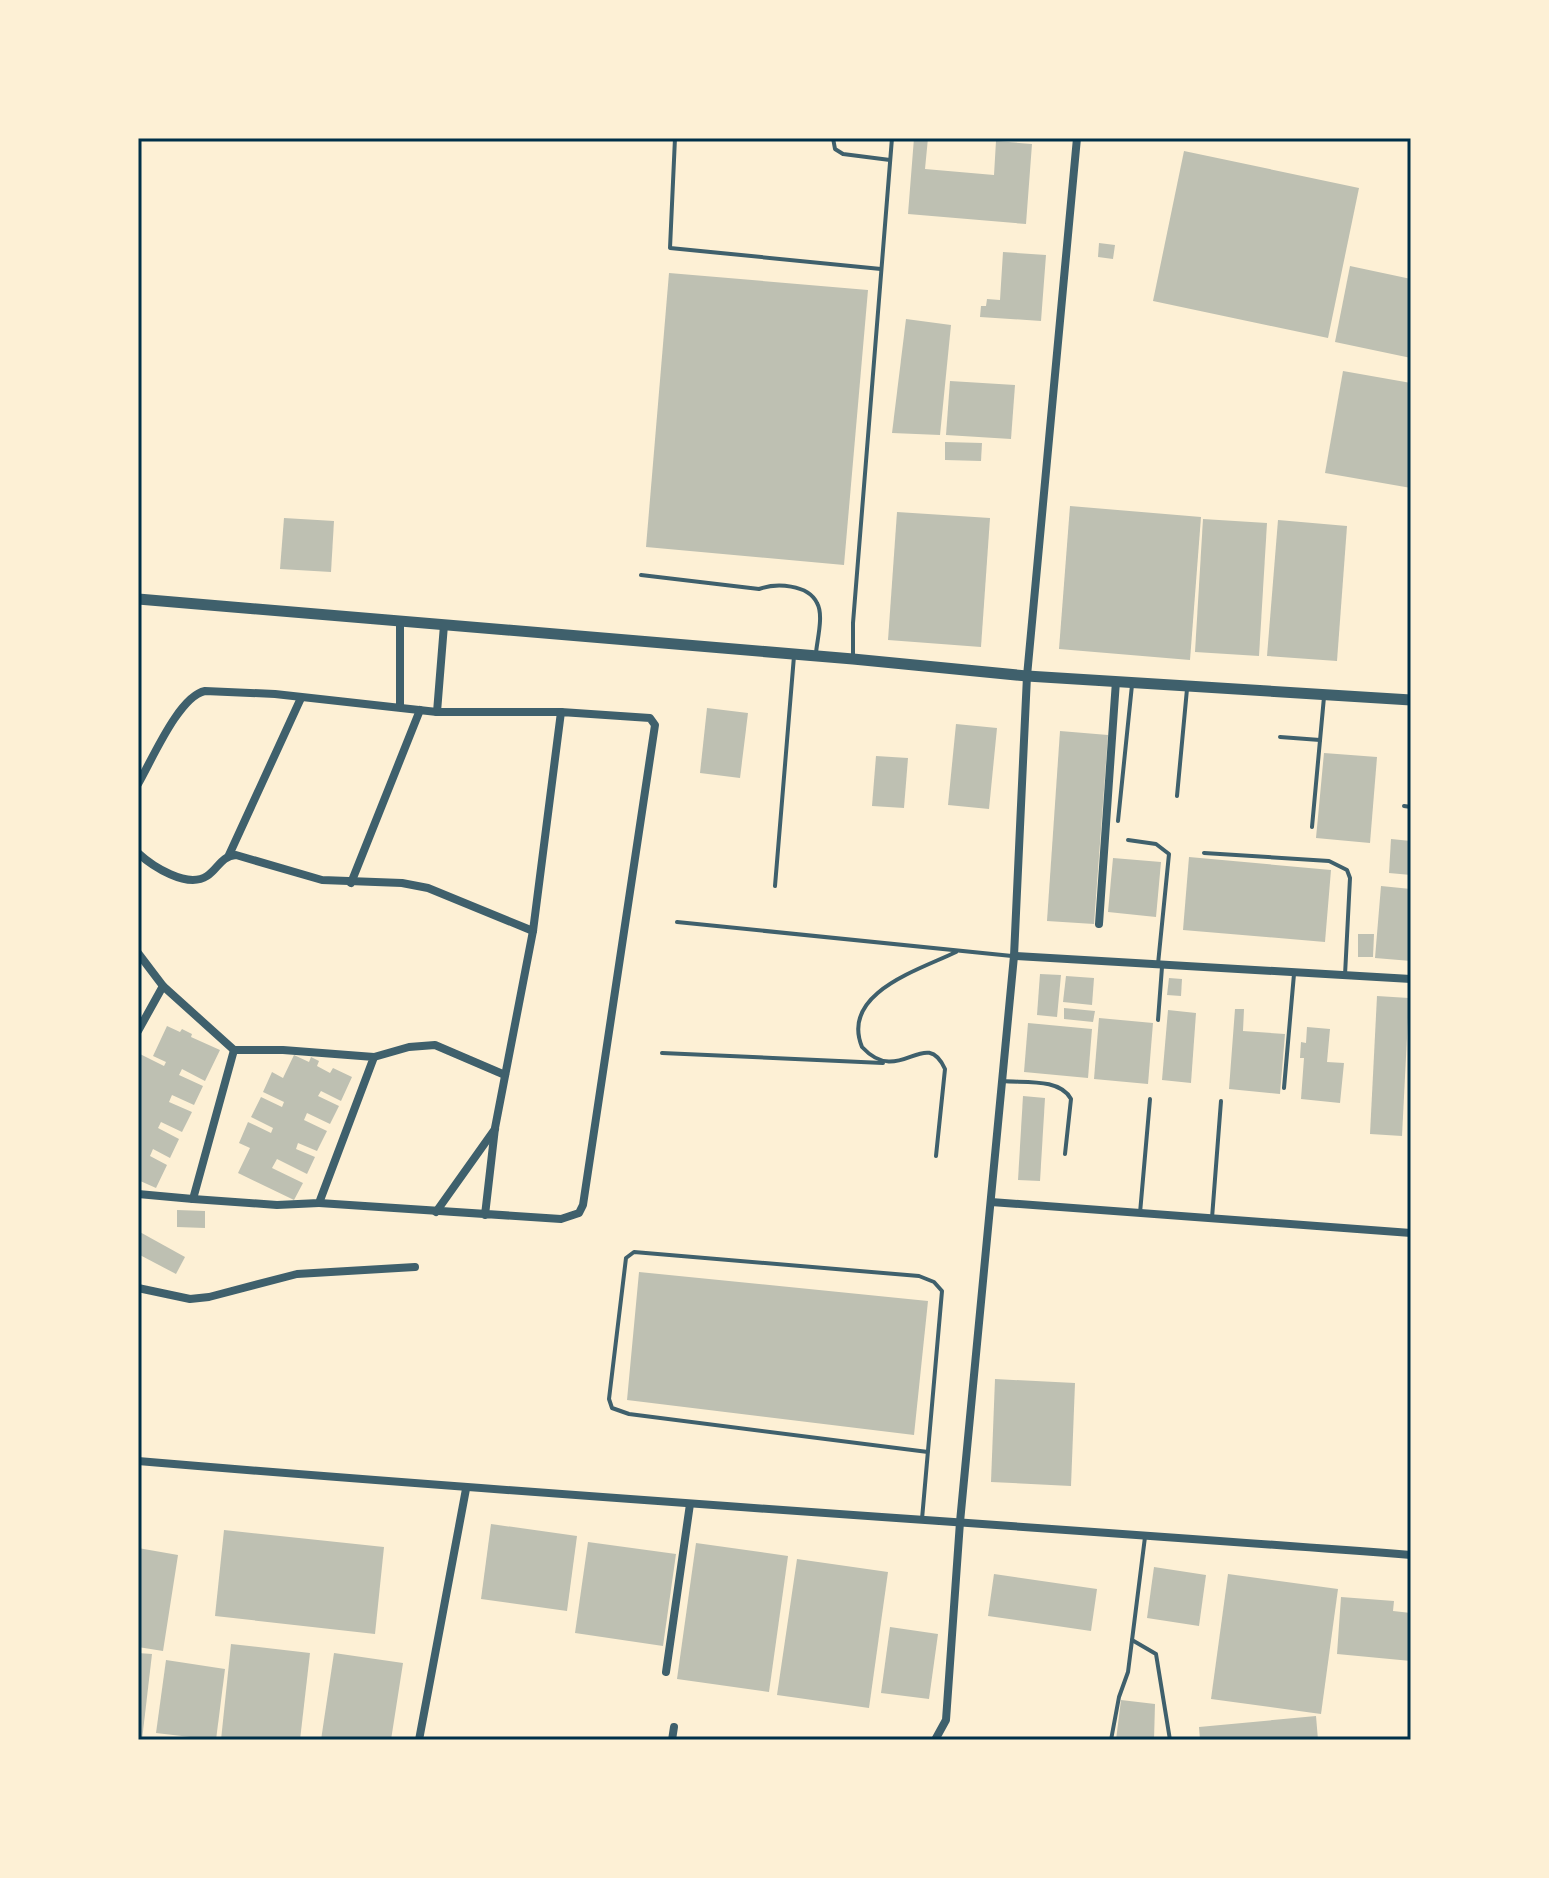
<svg xmlns="http://www.w3.org/2000/svg" width="1549" height="1878" font-family="Cabin,sans-serif">
	<style>
		.building { fill: #bec0b2 }
		.lines { fill: none; stroke-linecap: round; stroke-linejoin: round }
		.service { stroke: #3f606c; stroke-width: 4 }
		.minor { stroke: #3f606c; stroke-width: 8 }
		.tertiary { stroke: #3f606c; stroke-width: 11 }
		.neatline { fill: none; stroke: #003049; stroke-width: 3 }
	</style>
	<rect width="100%" height="100%" fill="#fdf0d5"/>
	<g class="building">
		<path d="M 914,138 L 928,138 L 925,169 L 994,175 L 996,141 L 1032,144 L 1026,224 L 908,214 Z"/>
		<path d="M 1184,151 L 1359,188 L 1328,338 L 1153,301 Z"/>
		<path d="M 1099,243 L 1115,245 L 1113,259 L 1098,257 Z"/>
		<path d="M 1003,252 L 1046,255 L 1041,321 L 980,317 L 981,306 L 986,306 L 987,299 L 1000,300 Z"/>
		<path d="M 1350,266 L 1411,279 L 1411,358 L 1335,342 Z"/>
		<path d="M 669,273 L 868,290 L 844,565 L 646,547 Z"/>
		<path d="M 906,319 L 951,325 L 940,435 L 892,433 Z"/>
		<path d="M 1343,371 L 1411,383 L 1411,488 L 1325,473 Z"/>
		<path d="M 950,381 L 1015,385 L 1011,439 L 946,435 Z"/>
		<path d="M 945,442 L 982,443 L 981,461 L 945,460 Z"/>
		<path d="M 1070,506 L 1201,517 L 1190,660 L 1059,649 Z"/>
		<path d="M 897,512 L 990,518 L 981,647 L 888,640 Z"/>
		<path d="M 284,518 L 334,521 L 331,572 L 280,569 Z"/>
		<path d="M 1203,519 L 1267,523 L 1259,656 L 1195,652 Z"/>
		<path d="M 1278,520 L 1347,526 L 1337,661 L 1267,656 Z"/>
		<path d="M 707,708 L 748,713 L 740,778 L 700,773 Z"/>
		<path d="M 956,724 L 997,728 L 989,809 L 948,805 Z"/>
		<path d="M 1060,731 L 1108,735 L 1094,924 L 1047,921 Z"/>
		<path d="M 1324,753 L 1377,757 L 1370,843 L 1316,838 Z"/>
		<path d="M 876,756 L 908,758 L 904,808 L 872,806 Z"/>
		<path d="M 1391,839 L 1411,841 L 1411,875 L 1389,873 Z"/>
		<path d="M 1189,857 L 1331,870 L 1325,942 L 1183,930 Z"/>
		<path d="M 1113,858 L 1161,862 L 1156,917 L 1108,912 Z"/>
		<path d="M 1381,886 L 1411,889 L 1411,961 L 1375,958 Z"/>
		<path d="M 1358,934 L 1374,934 L 1373,957 L 1358,957 Z"/>
		<path d="M 1040,974 L 1061,975 L 1057,1017 L 1037,1015 Z"/>
		<path d="M 1066,976 L 1094,978 L 1092,1005 L 1063,1002 Z"/>
		<path d="M 1169,978 L 1182,979 L 1181,996 L 1167,995 Z"/>
		<path d="M 1377,996 L 1409,998 L 1402,1136 L 1370,1134 Z"/>
		<path d="M 1064,1008 L 1095,1011 L 1093,1022 L 1064,1019 Z"/>
		<path d="M 1235,1009 L 1244,1009 L 1243,1031 L 1285,1034 L 1280,1094 L 1229,1089 Z"/>
		<path d="M 1168,1010 L 1196,1013 L 1191,1083 L 1162,1080 Z"/>
		<path d="M 1099,1018 L 1153,1023 L 1148,1084 L 1094,1079 Z"/>
		<path d="M 1028,1023 L 1092,1029 L 1088,1078 L 1024,1072 Z"/>
		<path d="M 167,1026 L 180,1032 L 182,1029 L 192,1034 L 191,1037 L 220,1050 L 205,1081 L 182,1069 L 179,1075 L 203,1086 L 194,1105 L 172,1095 L 169,1102 L 192,1112 L 182,1132 L 161,1122 L 158,1128 L 179,1139 L 170,1158 L 153,1149 L 150,1156 L 167,1165 L 156,1188 L 138,1180 L 138,1053 L 164,1066 L 166,1062 L 153,1056 Z"/>
		<path d="M 1307,1027 L 1330,1029 L 1327,1062 L 1344,1063 L 1340,1103 L 1301,1099 L 1304,1058 L 1300,1058 L 1301,1042 L 1306,1043 Z"/>
		<path d="M 294,1055 L 309,1062 L 311,1057 L 319,1061 L 317,1066 L 330,1073 L 333,1068 L 352,1077 L 341,1101 L 321,1091 L 318,1096 L 339,1106 L 330,1124 L 307,1113 L 304,1120 L 327,1131 L 317,1151 L 298,1143 L 296,1149 L 315,1157 L 307,1174 L 277,1159 L 272,1168 L 303,1183 L 294,1200 L 238,1173 L 250,1148 L 239,1143 L 248,1122 L 271,1133 L 273,1128 L 251,1117 L 261,1097 L 282,1107 L 284,1102 L 263,1092 L 272,1072 L 283,1078 Z"/>
		<path d="M 1023,1096 L 1045,1098 L 1040,1181 L 1018,1180 Z"/>
		<path d="M 177,1210 L 205,1211 L 205,1228 L 177,1227 Z"/>
		<path d="M 138,1231 L 185,1257 L 176,1274 L 138,1254 Z"/>
		<path d="M 639,1272 L 928,1301 L 914,1435 L 627,1400 Z"/>
		<path d="M 995,1379 L 1075,1383 L 1071,1486 L 991,1482 Z"/>
		<path d="M 491,1524 L 577,1536 L 567,1611 L 481,1599 Z"/>
		<path d="M 224,1530 L 384,1547 L 375,1634 L 215,1616 Z"/>
		<path d="M 588,1542 L 676,1554 L 663,1646 L 575,1633 Z"/>
		<path d="M 696,1543 L 788,1556 L 769,1692 L 677,1679 Z"/>
		<path d="M 138,1548 L 178,1555 L 163,1651 L 138,1647 Z"/>
		<path d="M 797,1559 L 888,1572 L 869,1708 L 777,1695 Z"/>
		<path d="M 1154,1567 L 1206,1575 L 1199,1626 L 1147,1618 Z"/>
		<path d="M 994,1574 L 1097,1589 L 1091,1631 L 988,1616 Z"/>
		<path d="M 1228,1574 L 1338,1589 L 1321,1714 L 1211,1699 Z"/>
		<path d="M 1341,1597 L 1394,1601 L 1393,1611 L 1411,1613 L 1411,1661 L 1337,1654 Z"/>
		<path d="M 890,1627 L 938,1634 L 929,1699 L 881,1693 Z"/>
		<path d="M 231,1644 L 310,1653 L 300,1740 L 221,1740 Z"/>
		<path d="M 138,1653 L 152,1654 L 142,1740 L 138,1740 Z"/>
		<path d="M 334,1653 L 403,1663 L 391,1740 L 321,1740 Z"/>
		<path d="M 166,1660 L 225,1669 L 216,1740 L 156,1733 Z"/>
		<path d="M 1121,1700 L 1155,1704 L 1154,1740 L 1116,1740 Z"/>
		<path d="M 1316,1716 L 1318,1740 L 1200,1740 L 1199,1727 Z"/>
	</g>
	<g class="lines">
		<g class="service">
			<path d="M 675,138 L 670,248 L 881,269"/>
			<path d="M 833,138 L 835,149 L 843,154 L 890,160"/>
			<path d="M 641,575 L 759,589 C 776,583 808,584 817,603 C 824,615 817,640 816,653"/>
			<path d="M 853,656 L 853,623 L 892,138"/>
			<path d="M 1280,737 L 1320,740"/>
			<path d="M 1177,796 L 1187,689"/>
			<path d="M 1404,806 L 1411,807"/>
			<path d="M 1118,821 L 1132,685"/>
			<path d="M 1312,827 L 1324,697"/>
			<path d="M 1128,840 L 1156,844 L 1169,854 L 1158,964"/>
			<path d="M 1204,853 L 1329,861 L 1347,870 L 1350,878 L 1345,975"/>
			<path d="M 775,886 L 794,656"/>
			<path d="M 677,922 L 1012,956"/>
			<path d="M 1158,1020 L 1162,967"/>
			<path d="M 662,1053 L 883,1063"/>
			<path d="M 1003,1081 C 1024,1083 1060,1078 1071,1099 L 1065,1154"/>
			<path d="M 1284,1088 L 1294,974"/>
			<path d="M 936,1156 L 945,1069 C 925,1025 900,1088 862,1047 C 840,993 919,970 956,952"/>
			<path d="M 1140,1213 L 1150,1099"/>
			<path d="M 1212,1218 L 1221,1101"/>
			<path d="M 922,1519 L 942,1291 L 934,1282 L 919,1276 L 634,1252 L 626,1258 L 609,1399 L 612,1408 L 629,1414 L 928,1452"/>
			<path d="M 1132,1640 L 1156,1654 L 1170,1740"/>
			<path d="M 1111,1740 L 1119,1697 L 1128,1672 L 1145,1537"/>
		</g>
		<g class="minor">
			<path d="M 400,622 L 400,707"/>
			<path d="M 437,712 L 444,625"/>
			<path d="M 138,784 C 152,760 179,696 205,691 L 275,694 L 437,712 L 561,712"/>
			<path d="M 138,853 C 152,866 187,889 207,876 C 218,869 221,856 236,855 L 322,880 L 402,883 L 428,888 L 533,931"/>
			<path d="M 229,855 L 301,698"/>
			<path d="M 351,883 L 420,710"/>
			<path d="M 1099,924 L 1116,681"/>
			<path d="M 138,953 L 163,986 L 234,1050 L 283,1050 L 374,1057 L 319,1203 L 277,1205 L 193,1199"/>
			<path d="M 1014,956 L 1411,979"/>
			<path d="M 138,1031 L 163,986"/>
			<path d="M 374,1057 L 409,1047 L 435,1045 L 505,1075"/>
			<path d="M 138,1194 L 193,1199 L 234,1050"/>
			<path d="M 991,1202 L 1411,1233"/>
			<path d="M 319,1203 L 561,1219 L 579,1213 L 583,1205 L 655,725 L 650,718 L 561,712 L 533,931 L 495,1128 L 485,1215"/>
			<path d="M 436,1212 L 495,1129"/>
			<path d="M 138,1288 L 190,1299 L 209,1297 L 297,1274 L 415,1267"/>
			<path d="M 138,1461 C 562,1497 987,1523 1411,1555"/>
			<path d="M 666,1672 L 690,1504"/>
			<path d="M 419,1740 L 466,1489"/>
			<path d="M 672,1740 L 674,1727"/>
			<path d="M 935,1740 L 946,1720 L 960,1522 L 1014,956 L 1027,676 L 1077,138"/>
		</g>
		<path class="tertiary" d="M 138,599 L 853,659 L 1027,676 L 1411,700"/>
	</g>
	<rect width="1549" height="1878" fill="none" stroke="#fdf0d5" stroke-width="280"/>
	<rect x="140" y="140" width="1269" height="1598" class="neatline"/>
</svg>
